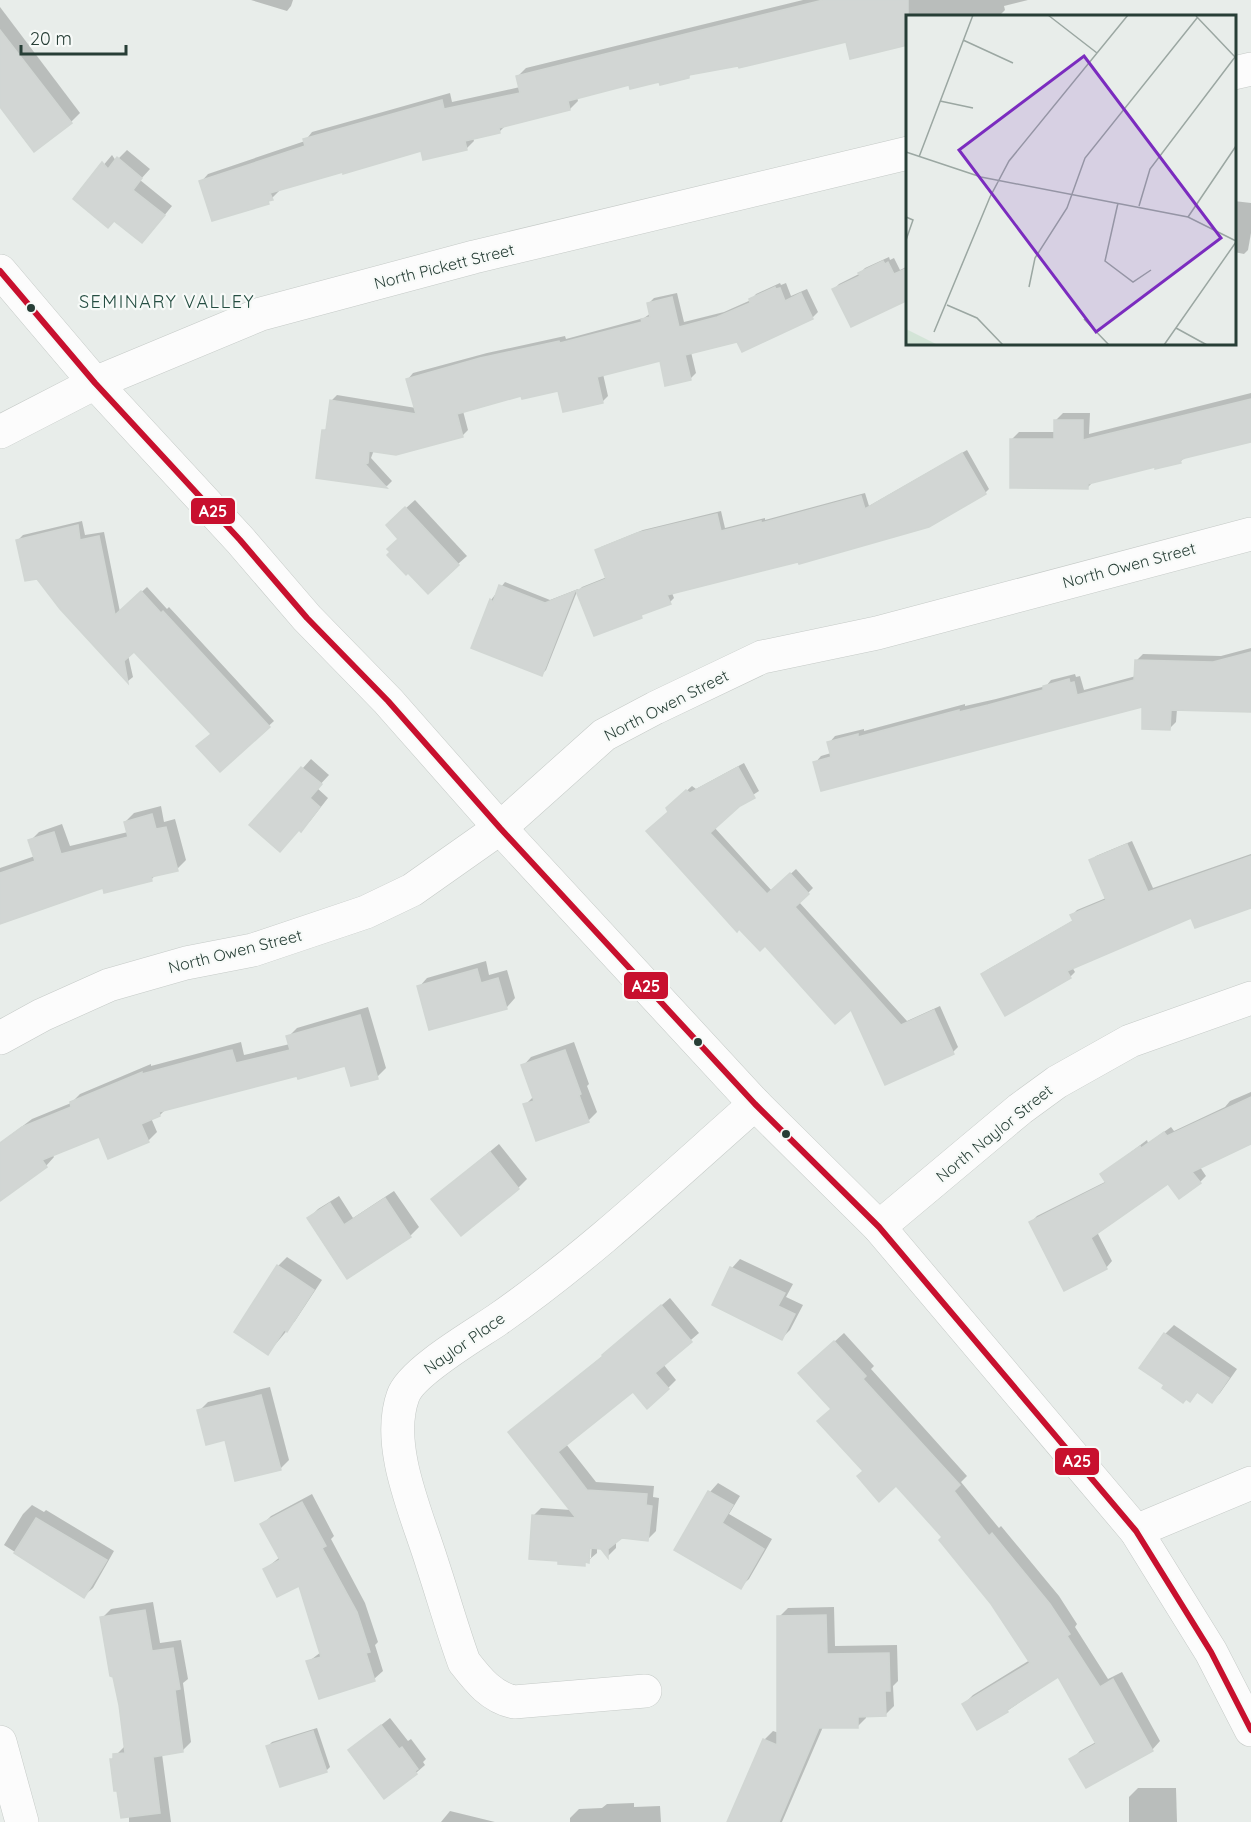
<svg xmlns="http://www.w3.org/2000/svg" width="1251" height="1822" font-family="Quicksand,sans-serif">
	<style>
		.shadow { fill: #0003; fill-rule: evenodd }
		.building { fill: #d2d6d4; stroke: #d1d6d3; stroke-width: 1.5 }
		.lines { fill: none; stroke-linecap: round; stroke-linejoin: round }
		.minor-casing { stroke: #c5cac7; stroke-width: 34 }
		.tertiary-casing { stroke: #c5cac7; stroke-width: 34 }
		.minor { stroke: #fcfcfc; stroke-width: 33 }
		.tertiary { stroke: #fcfcfc; stroke-width: 33 }
		.bus-1-casing { stroke: #f7faf8; stroke-width: 10 }
		.bus-1 { stroke: #c8102e; stroke-width: 6 }
		.bus-dot { fill: #273e36; stroke: #f7faf8; stroke-width: 2 }
		.labels { text-anchor: middle; dominant-baseline: central; stroke-width: 4.5; stroke-linejoin: round; paint-order: stroke }
		.street-label { font-size: 16px; fill: #273e36; stroke: #f7faf8 }
		.neighbourhood-label { font-size: 18px; letter-spacing: 1.5px; fill: #254e42; stroke: #f7faf8 }
		.inset-road { fill: none; stroke: #9ba7a2; stroke-width: 1.5 }
		.view { fill: #7b2cbf; fill-opacity: 0.15; stroke: #7b2cbf; stroke-width: 3 }
		.inset-edge { fill: none; stroke: #273e36; stroke-width: 3 }
		.line-badge { stroke: #f7faf8; stroke-width: 2 }
		.badge-label { font-size: 16px; text-anchor: middle; font-weight: bold; fill: #fff }
	</style>
	<rect width="100%" height="100%" fill="#e8edea"/>
	<g class="shadow">
		<path d="M 251,0 L 293,0 L 291,6 L 287,11 Z"/>
		<path d="M 803,0 L 1028,0 L 1004,6 L 1005,10 L 999,16 L 908,16 L 847,41 L 692,73 L 688,77 L 630,83 L 577,97 L 578,101 L 570,109 L 506,125 L 499,132 L 473,138 L 474,141 L 466,149 L 422,149 L 344,170 L 279,189 L 280,190 L 268,202 L 213,220 L 201,182 L 208,174 L 305,141 L 312,132 L 450,93 L 452,102 L 520,87 L 518,76 L 526,68 Z"/>
		<path d="M 0,7 L 80,113 L 71,122 L 0,105 Z"/>
		<path d="M 127,150 L 150,169 L 140,180 L 172,206 L 150,233 L 75,199 L 112,155 L 116,161 Z"/>
		<path d="M 1234,201 L 1251,203 L 1251,233 L 1248,250 L 1244,254 L 1234,252 Z"/>
		<path d="M 889,257 L 890,260 L 894,258 L 900,270 L 908,266 L 908,299 L 834,289 L 839,284 L 859,274 L 865,268 Z"/>
		<path d="M 780,283 L 781,285 L 786,283 L 791,296 L 807,289 L 818,312 L 812,318 L 738,341 L 691,352 L 696,373 L 690,379 L 661,360 L 603,374 L 608,396 L 602,402 L 559,389 L 523,394 L 463,411 L 468,430 L 462,436 L 374,450 L 371,458 L 392,481 L 387,486 L 317,476 L 324,431 L 328,427 L 331,401 L 337,395 L 416,408 L 408,379 L 413,373 L 487,353 L 565,336 L 566,339 L 644,318 L 651,313 L 648,304 L 654,298 L 677,293 L 684,322 L 724,312 L 751,300 L 756,294 Z"/>
		<path d="M 1251,393 L 1251,441 L 1184,458 L 1180,462 L 1155,465 L 1094,481 L 1088,487 L 1011,440 L 1019,432 L 1056,432 L 1056,420 L 1063,413 L 1090,413 L 1089,434 Z"/>
		<path d="M 967,450 L 989,489 L 985,493 L 799,560 L 672,593 L 674,598 L 670,602 L 645,612 L 641,616 L 578,591 L 582,587 L 607,577 L 597,551 L 601,547 L 643,530 L 721,511 L 725,528 L 765,518 L 765,520 L 865,493 L 869,506 Z"/>
		<path d="M 415,500 L 467,556 L 458,564 L 408,571 L 396,517 Z"/>
		<path d="M 82,521 L 85,535 L 104,532 L 120,612 L 147,587 L 167,609 L 169,607 L 274,721 L 220,770 L 212,733 L 134,650 L 128,655 L 133,677 L 128,681 L 61,608 L 18,540 L 23,535 Z"/>
		<path d="M 505,582 L 550,600 L 578,589 L 546,670 L 542,674 L 473,647 L 491,600 Z"/>
		<path d="M 1251,648 L 1251,700 L 1177,709 L 1176,722 L 1170,728 L 1143,705 L 815,763 L 821,756 L 831,753 L 829,743 L 835,736 L 864,729 L 864,731 L 965,704 L 965,706 L 996,699 L 1046,686 L 1051,680 L 1075,674 L 1076,677 L 1080,676 L 1084,690 L 1136,676 L 1136,661 L 1143,654 L 1221,656 Z"/>
		<path d="M 311,759 L 329,775 L 317,788 L 328,798 L 310,821 L 301,830 L 252,825 Z"/>
		<path d="M 744,763 L 759,791 L 739,804 L 714,827 L 772,891 L 796,869 L 813,888 L 799,902 L 907,1021 L 940,1006 L 958,1047 L 953,1052 L 886,1083 L 851,1007 L 670,811 L 673,803 L 692,786 L 696,789 Z"/>
		<path d="M 161,806 L 164,822 L 175,819 L 186,860 L 177,869 L 156,874 L 151,880 L 104,886 L 0,922 L 0,868 L 35,856 L 30,841 L 39,832 L 62,824 L 70,846 L 128,832 L 125,822 L 134,813 Z"/>
		<path d="M 1132,841 L 1153,888 L 1251,854 L 1251,907 L 1192,916 L 1072,967 L 1075,972 L 1070,977 L 983,975 L 987,970 L 1074,920 L 1072,915 L 1077,910 L 1106,898 L 1091,861 L 1096,856 Z"/>
		<path d="M 486,961 L 489,975 L 507,970 L 515,998 L 507,1007 L 430,1028 L 419,987 L 427,978 Z"/>
		<path d="M 368,1007 L 386,1068 L 377,1077 L 346,1064 L 298,1074 L 167,1108 L 160,1115 L 151,1118 L 157,1132 L 149,1140 L 109,1157 L 100,1135 L 52,1154 L 54,1157 L 46,1166 L 0,1200 L 0,1143 L 32,1119 L 71,1103 L 80,1094 L 151,1064 L 151,1066 L 241,1042 L 244,1055 L 290,1044 L 288,1037 L 297,1028 Z"/>
		<path d="M 574,1042 L 589,1084 L 587,1086 L 597,1112 L 588,1121 L 525,1105 L 534,1096 L 523,1066 L 531,1057 Z"/>
		<path d="M 1251,1092 L 1251,1142 L 1200,1167 L 1206,1176 L 1200,1182 L 1168,1182 L 1097,1232 L 1112,1261 L 1106,1268 L 1031,1222 L 1037,1216 L 1107,1181 L 1102,1174 L 1147,1140 L 1148,1143 L 1171,1127 L 1174,1131 L 1225,1107 L 1230,1101 Z"/>
		<path d="M 499,1144 L 527,1179 L 518,1188 L 433,1199 Z"/>
		<path d="M 394,1191 L 419,1227 L 410,1236 L 348,1277 L 309,1218 L 318,1209 L 339,1196 L 353,1218 Z"/>
		<path d="M 287,1257 L 322,1280 L 295,1321 L 268,1353 L 278,1266 Z"/>
		<path d="M 740,1259 L 793,1284 L 786,1297 L 803,1305 L 790,1330 L 782,1338 L 732,1268 Z"/>
		<path d="M 670,1298 L 699,1333 L 663,1364 L 676,1380 L 668,1388 L 633,1390 L 566,1444 L 596,1482 L 654,1486 L 653,1497 L 659,1498 L 656,1531 L 647,1540 L 622,1537 L 616,1541 L 616,1548 L 608,1556 L 602,1548 L 597,1548 L 597,1553 L 584,1564 L 533,1516 L 541,1508 L 571,1510 L 510,1432 L 604,1355 ZM 589,1541 L 592,1541 L 591,1558 L 588,1558 Z"/>
		<path d="M 1174,1325 L 1237,1369 L 1220,1393 L 1212,1401 L 1198,1392 L 1190,1400 L 1166,1384 L 1165,1334 Z"/>
		<path d="M 844,1333 L 874,1366 L 871,1369 L 967,1476 L 961,1482 L 999,1528 L 1001,1526 L 1059,1596 L 1077,1624 L 1075,1627 L 1108,1679 L 1122,1672 L 1160,1741 L 1152,1750 L 1071,1760 L 1080,1751 L 1096,1742 L 1059,1675 L 1007,1711 L 964,1704 L 973,1695 L 1030,1660 L 993,1603 L 944,1536 L 896,1484 L 864,1471 L 809,1365 Z"/>
		<path d="M 270,1387 L 289,1460 L 280,1469 L 226,1438 L 199,1411 L 208,1402 Z"/>
		<path d="M 718,1483 L 740,1496 L 729,1514 L 772,1539 L 749,1579 L 740,1587 L 710,1492 Z"/>
		<path d="M 312,1494 L 334,1536 L 331,1539 L 365,1603 L 378,1642 L 375,1645 L 383,1671 L 374,1679 L 308,1662 L 321,1652 L 299,1584 L 264,1570 L 280,1557 L 262,1525 L 271,1516 Z"/>
		<path d="M 32,1505 L 44,1512 L 46,1510 L 114,1551 L 93,1588 L 84,1596 L 4,1545 L 23,1514 Z"/>
		<path d="M 153,1602 L 160,1643 L 181,1640 L 188,1679 L 183,1683 L 191,1742 L 182,1751 L 162,1754 L 171,1822 L 129,1822 L 129,1815 L 111,1760 L 125,1746 L 120,1705 L 102,1618 L 111,1609 Z"/>
		<path d="M 834,1607 L 835,1646 L 897,1645 L 898,1681 L 893,1686 L 894,1706 L 885,1715 L 866,1715 L 866,1718 L 858,1726 L 823,1727 L 782,1822 L 748,1822 L 764,1740 L 773,1731 L 779,1733 L 779,1617 L 788,1608 Z"/>
		<path d="M 390,1718 L 408,1741 L 411,1739 L 426,1759 L 423,1762 L 425,1765 L 416,1773 L 350,1750 Z"/>
		<path d="M 317,1728 L 330,1767 L 326,1771 L 268,1746 L 272,1742 Z"/>
		<path d="M 1138,1788 L 1176,1788 L 1177,1822 L 1129,1822 L 1129,1797 Z"/>
		<path d="M 634,1803 L 634,1807 L 660,1806 L 661,1822 L 570,1822 L 570,1818 L 579,1809 L 602,1808 L 607,1804 Z"/>
		<path d="M 450,1811 L 495,1822 L 441,1822 Z"/>
	</g>
	<g class="building">
		<path d="M 823,0 L 908,0 L 908,45 L 850,59 L 846,42 L 739,68 L 738,66 L 689,75 L 689,78 L 660,85 L 659,82 L 630,89 L 629,85 L 568,101 L 570,110 L 499,128 L 500,133 L 465,141 L 467,150 L 423,160 L 421,151 L 343,174 L 343,172 L 270,193 L 273,200 L 268,201 L 269,204 L 212,221 L 199,181 L 305,146 L 303,139 L 442,100 L 444,109 L 520,93 L 516,76 Z"/>
		<path d="M 0,30 L 72,123 L 34,152 L 0,107 Z"/>
		<path d="M 117,157 L 142,178 L 133,190 L 165,215 L 142,243 L 114,221 L 108,228 L 73,199 L 102,162 L 108,169 Z"/>
		<path d="M 883,261 L 885,264 L 888,262 L 894,274 L 908,268 L 908,300 L 851,327 L 832,289 L 860,276 L 858,273 Z"/>
		<path d="M 775,287 L 776,289 L 780,288 L 785,301 L 801,293 L 813,319 L 742,352 L 737,342 L 685,355 L 691,380 L 665,386 L 660,361 L 597,377 L 603,403 L 563,412 L 558,391 L 522,399 L 521,396 L 457,414 L 463,437 L 396,455 L 369,451 L 368,463 L 365,464 L 387,488 L 316,478 L 322,430 L 326,430 L 330,400 L 416,414 L 406,379 L 480,358 L 559,341 L 560,343 L 642,322 L 641,319 L 650,317 L 647,303 L 672,297 L 679,327 L 717,317 L 750,303 L 749,299 Z"/>
		<path d="M 1251,399 L 1251,442 L 1185,458 L 1180,460 L 1181,463 L 1155,469 L 1155,467 L 1088,484 L 1088,489 L 1010,488 L 1010,439 L 1054,439 L 1054,420 L 1083,420 L 1083,440 Z"/>
		<path d="M 962,453 L 986,494 L 929,527 L 799,564 L 798,562 L 667,595 L 671,604 L 641,615 L 642,618 L 594,636 L 576,591 L 606,579 L 595,550 L 637,533 L 717,514 L 721,531 L 761,521 L 761,523 L 861,496 L 865,509 Z"/>
		<path d="M 405,507 L 459,565 L 428,594 L 408,573 L 406,575 L 387,555 L 390,552 L 387,549 L 398,539 L 386,525 Z"/>
		<path d="M 78,525 L 80,540 L 99,536 L 115,615 L 141,591 L 161,613 L 163,611 L 270,727 L 220,772 L 196,746 L 211,734 L 134,652 L 124,661 L 128,683 L 60,609 L 37,579 L 25,581 L 16,540 Z"/>
		<path d="M 499,585 L 545,603 L 575,591 L 542,676 L 471,648 L 490,599 L 493,602 Z"/>
		<path d="M 1251,652 L 1251,712 L 1171,710 L 1170,730 L 1142,729 L 1142,707 L 821,791 L 813,762 L 831,757 L 827,742 L 858,734 L 858,737 L 959,710 L 959,712 L 988,705 L 1043,690 L 1043,686 L 1069,679 L 1070,683 L 1074,682 L 1077,695 L 1134,680 L 1135,660 L 1213,662 Z"/>
		<path d="M 301,767 L 322,784 L 310,798 L 320,807 L 301,832 L 299,830 L 280,852 L 249,825 Z"/>
		<path d="M 738,767 L 755,798 L 740,806 L 710,833 L 767,894 L 790,873 L 809,894 L 795,907 L 901,1025 L 934,1010 L 954,1054 L 885,1085 L 851,1010 L 835,1024 L 765,946 L 760,951 L 739,929 L 737,932 L 646,831 L 668,812 L 666,808 L 686,790 L 690,793 Z"/>
		<path d="M 152,814 L 156,829 L 166,827 L 178,871 L 151,877 L 152,881 L 104,893 L 103,888 L 0,924 L 0,873 L 35,861 L 28,840 L 54,832 L 61,854 L 128,837 L 124,822 Z"/>
		<path d="M 1127,844 L 1148,892 L 1251,856 L 1251,908 L 1195,928 L 1191,918 L 1067,971 L 1071,978 L 1005,1016 L 981,974 L 1073,921 L 1070,915 L 1106,900 L 1089,860 Z"/>
		<path d="M 477,969 L 481,983 L 498,978 L 507,1009 L 429,1030 L 417,986 Z"/>
		<path d="M 360,1015 L 378,1079 L 351,1086 L 345,1066 L 298,1079 L 297,1076 L 159,1112 L 160,1116 L 141,1124 L 149,1142 L 108,1159 L 99,1137 L 42,1160 L 47,1167 L 0,1201 L 0,1143 L 22,1127 L 71,1107 L 70,1102 L 142,1072 L 142,1074 L 227,1051 L 232,1050 L 236,1063 L 290,1050 L 286,1036 Z"/>
		<path d="M 565,1050 L 581,1094 L 579,1095 L 589,1122 L 536,1141 L 523,1104 L 534,1101 L 521,1065 Z"/>
		<path d="M 1251,1097 L 1251,1144 L 1192,1172 L 1201,1183 L 1179,1199 L 1168,1184 L 1091,1238 L 1107,1269 L 1064,1291 L 1029,1222 L 1106,1183 L 1100,1174 L 1140,1146 L 1141,1148 L 1164,1132 L 1167,1136 Z"/>
		<path d="M 490,1152 L 519,1189 L 461,1236 L 431,1199 Z"/>
		<path d="M 385,1198 L 411,1237 L 347,1279 L 307,1218 L 330,1203 L 344,1225 Z"/>
		<path d="M 277,1265 L 314,1290 L 287,1332 L 284,1330 L 268,1355 L 234,1332 Z"/>
		<path d="M 730,1267 L 785,1293 L 778,1306 L 795,1314 L 782,1340 L 712,1305 Z"/>
		<path d="M 661,1305 L 692,1342 L 655,1373 L 669,1389 L 647,1409 L 633,1392 L 558,1452 L 587,1490 L 647,1494 L 646,1505 L 652,1506 L 648,1541 L 622,1538 L 608,1549 L 608,1558 L 601,1549 L 590,1548 L 589,1563 L 585,1562 L 585,1566 L 558,1564 L 558,1561 L 529,1559 L 532,1515 L 576,1518 L 508,1432 L 603,1356 L 602,1355 Z"/>
		<path d="M 1164,1333 L 1229,1378 L 1212,1403 L 1197,1392 L 1190,1402 L 1186,1399 L 1183,1403 L 1162,1388 L 1164,1385 L 1139,1368 Z"/>
		<path d="M 834,1341 L 866,1376 L 863,1379 L 960,1485 L 954,1491 L 989,1536 L 992,1533 L 1050,1604 L 1070,1634 L 1067,1636 L 1100,1687 L 1113,1679 L 1153,1751 L 1086,1788 L 1069,1759 L 1096,1744 L 1058,1677 L 1007,1710 L 1008,1712 L 977,1730 L 962,1704 L 1030,1663 L 991,1604 L 939,1540 L 942,1537 L 896,1486 L 879,1502 L 857,1476 L 863,1471 L 817,1421 L 831,1409 L 798,1373 Z"/>
		<path d="M 261,1395 L 281,1470 L 235,1481 L 225,1440 L 206,1445 L 197,1410 Z"/>
		<path d="M 708,1491 L 733,1505 L 722,1523 L 764,1549 L 741,1589 L 674,1550 Z"/>
		<path d="M 302,1502 L 326,1546 L 322,1548 L 357,1612 L 370,1652 L 366,1653 L 375,1681 L 319,1699 L 306,1661 L 321,1657 L 299,1586 L 277,1597 L 263,1569 L 280,1560 L 260,1524 Z"/>
		<path d="M 36,1518 L 107,1560 L 84,1598 L 14,1553 Z"/>
		<path d="M 145,1610 L 152,1651 L 173,1648 L 180,1689 L 175,1690 L 183,1752 L 153,1757 L 160,1813 L 121,1818 L 117,1791 L 114,1791 L 110,1759 L 113,1759 L 113,1754 L 125,1753 L 119,1705 L 113,1677 L 110,1676 L 100,1617 Z"/>
		<path d="M 826,1615 L 827,1654 L 889,1653 L 890,1691 L 885,1691 L 886,1716 L 858,1717 L 858,1728 L 819,1728 L 779,1822 L 727,1822 L 763,1739 L 777,1745 L 777,1616 Z"/>
		<path d="M 381,1725 L 399,1749 L 402,1747 L 418,1769 L 415,1771 L 417,1774 L 384,1799 L 348,1750 Z"/>
		<path d="M 313,1731 L 327,1772 L 280,1787 L 266,1746 Z"/>
	</g>
	<g class="lines">
		<g class="minor-casing">
			<g id="minor">
				<path d="M 1234,73 L 1251,69"/>
				<path d="M 0,432 L 95,383 L 261,314 L 474,257 L 908,153"/>
				<path d="M 0,1038 L 42,1015 L 109,985 L 186,963 L 253,950 L 366,912 L 412,890 L 500,828 L 604,735 L 655,708 L 762,657 L 877,633 L 1251,534"/>
				<path d="M 879,1227 L 1020,1109 L 1057,1082 L 1130,1041 L 1251,998"/>
				<path d="M 1136,1531 L 1251,1483"/>
				<path d="M 645,1691 L 514,1702 C 491,1697 478,1680 464,1662 C 452,1629 443,1596 432,1563 C 417,1514 385,1446 403,1396 C 411,1372 475,1335 497,1320 C 589,1256 671,1178 755,1104"/>
				<path d="M 0,1742 L 22,1822"/>
			</g>
		</g>
		<g class="tertiary-casing">
			<path id="tertiary" d="M 0,271 L 95,383 L 240,540 L 307,618 L 388,701 L 500,828 L 755,1104 L 879,1227 L 1136,1531 L 1211,1652 L 1251,1730"/>
		</g>
		<use href="#minor" class="minor"/>
		<use href="#tertiary" class="tertiary"/>
		<g class="bus-1-casing">
			<path id="bus-1" d="M 0,271 L 95,383 L 240,540 L 307,618 L 388,701 L 500,828 L 755,1104 L 879,1227 L 1136,1531 L 1211,1652 L 1251,1730"/>
		</g>
		<use href="#bus-1" class="bus-1"/>
	</g>
	<g class="bus-dot">
		<circle cx="31" cy="308" r="5"/>
		<circle cx="698" cy="1042" r="5"/>
		<circle cx="786" cy="1134" r="5"/>
	</g>
	<g class="labels">
		<g class="street-label">
			<text transform="translate(444 266) rotate(-14)">North Pickett Street</text>
			<text transform="translate(1129 565) rotate(-15)">North Owen Street</text>
			<text transform="translate(666 705) rotate(-27)">North Owen Street</text>
			<text transform="translate(235 951) rotate(-14)">North Owen Street</text>
			<text transform="translate(994 1133) rotate(-39)">North Naylor Street</text>
			<text transform="translate(464 1343) rotate(-35)">Naylor Place</text>
		</g>
		<g class="neighbourhood-label">
			<text x="167" y="301">SEMINARY VALLEY</text>
		</g>
	</g>
	<g transform="translate(906 15)">
		<rect width="330" height="330" fill="#e8edea"/>
		<path d="M 0,314 L 32,330 L 0,330 Z" fill="#d3e4d7"/>
		<path class="inset-road" d="M 142,0 L 191,38M 290,1 L 330,43M 57,25 L 107,48M 34,86 L 67,93M 0,137 L 75,162 L 282,202 L 330,226M 13,142 L 67,0M 212,188 L 199,246 L 227,267 L 245,255M 233,191 L 244,154 L 329,42M 0,202 L 7,205 L 0,225M 282,202 L 330,131M 123,272 L 129,243 L 161,193 L 179,143 L 291,3M 41,290 L 71,303 L 97,330M 178,304 L 203,330M 270,313 L 301,330M 28,317 L 84,182 L 103,146 L 222,0M 258,330 L 330,227"/>
		<path class="view" d="M 178,41 L 315,223 L 190,317 L 53,135 Z"/>
		<rect width="330" height="330" class="inset-edge"/>
	</g>
	<g class="line-badge">
		<rect x="190" y="497" width="46" height="28" rx="6" fill="#c8102e"/>
		<rect x="623" y="971" width="46" height="29" rx="6" fill="#c8102e"/>
		<rect x="1054" y="1447" width="46" height="29" rx="6" fill="#c8102e"/>
	</g>
	<g class="badge-label">
		<text x="213" y="517">A25</text>
		<text x="646" y="992">A25</text>
		<text x="1077" y="1467">A25</text>
	</g>
	<path d="M21 45v9h105v-9" fill="none" stroke="#273e36" stroke-width="3"/>
	<text x="30" y="45" font-size="18" fill="#273e36" stroke="#f7faf8" stroke-width="4.5" paint-order="stroke">20 m</text>
</svg>
